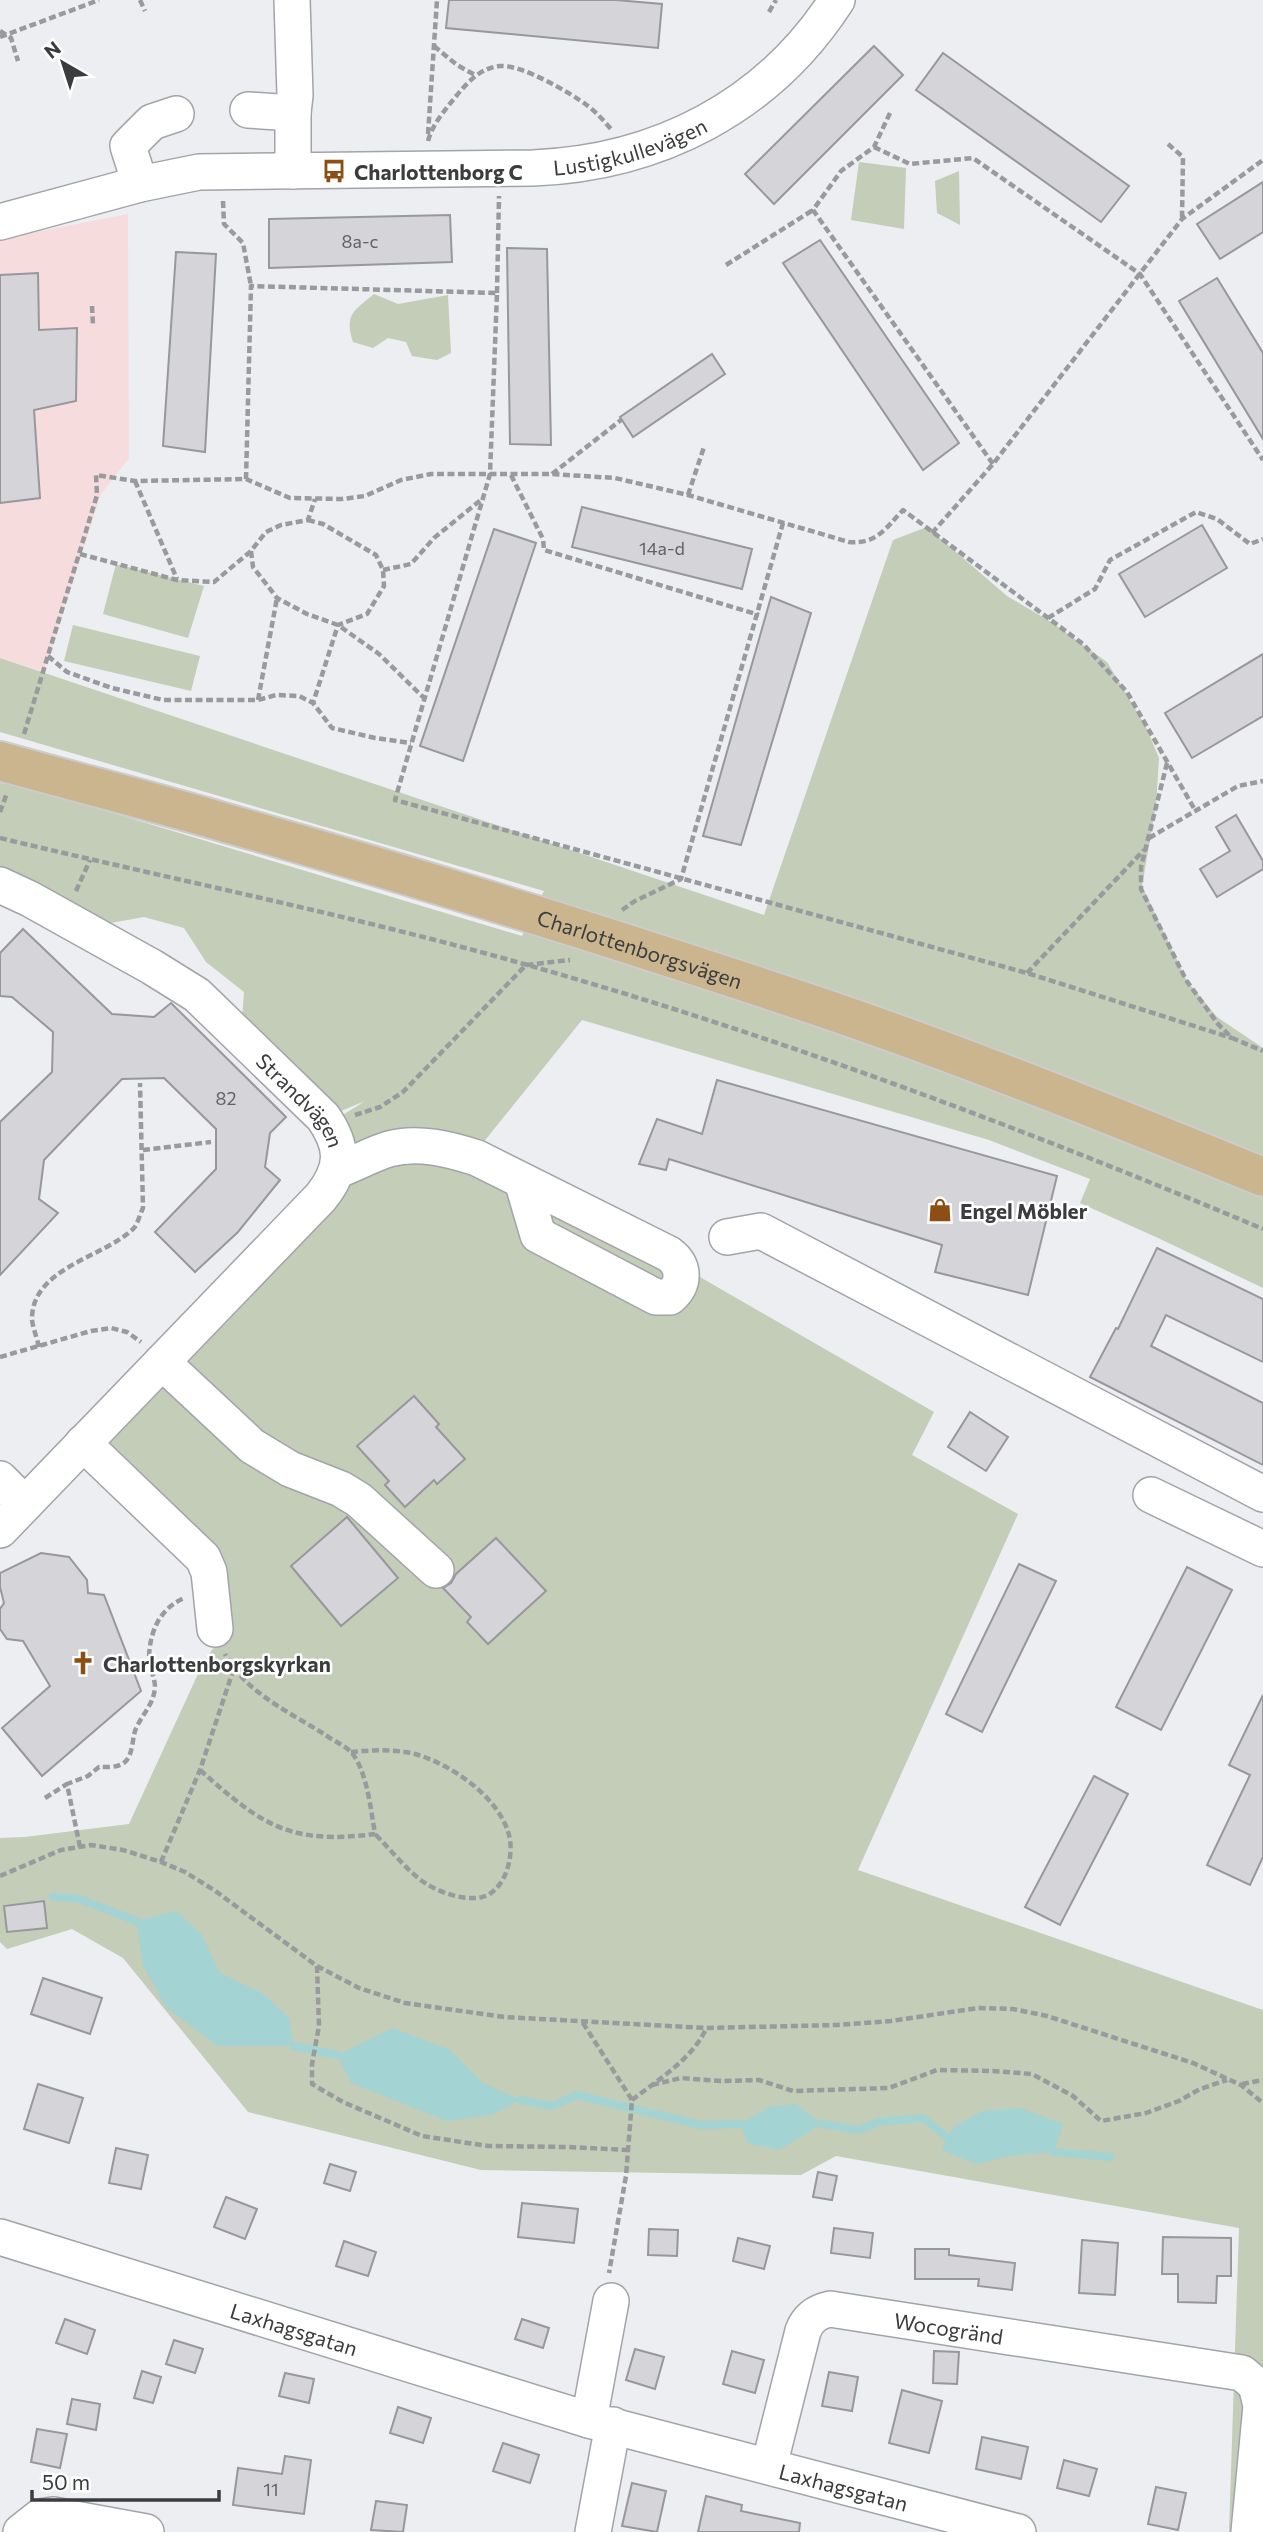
<svg xmlns="http://www.w3.org/2000/svg" width="1263" height="2532" font-family="Commissioner,sans-serif">
	<style>
		.commercial { fill: #f7dcdd }
		.green { fill: #c3cdb7 }
		.water { fill: #a4d3d3 }
		.lines { fill: none; stroke-linecap: round; stroke-linejoin: round }
		.stream { stroke: #a4d3d3; stroke-width: 8 }
		.building { fill: #d5d4d8; stroke: #98979b; stroke-width: 2 }
		.minor-casing { stroke: #a2a4a8; stroke-width: 38 }
		.major-casing { stroke: #cccccd; stroke-width: 42 }
		.path { stroke: #989a9d; stroke-width: 4.5; stroke-dasharray: 7 3.5; stroke-linecap: butt }
		.minor { stroke: #fff; stroke-width: 35 }
		.major { stroke: #cab58f; stroke-width: 38 }
		.labels { text-anchor: middle; dominant-baseline: central; stroke-width: 5; stroke-linejoin: round; paint-order: stroke }
		.number-label { font-size: 18px; fill: #626264 }
		.street-label { font-size: 21px; fill: #3b3c3e; stroke: #fff }
		.poi-label { font-size: 21px; font-weight: bold; fill: #3b3c3e; stroke: #fff; text-anchor: start }
	</style>
	<rect width="100%" height="100%" fill="#eceef2"/>
	<path class="commercial" d="M 128,214 L 129,458 L 101,494 L 44,672 L 0,658 L 0,239 Z"/>
	<g class="green">
		<path d="M 859,162 L 906,168 L 904,229 L 851,220 Z"/>
		<path d="M 959,171 L 960,225 L 937,213 L 935,181 Z"/>
		<path d="M 374,294 L 398,304 L 448,295 L 451,353 L 437,360 L 412,356 L 406,342 L 388,338 L 373,348 L 353,342 C 344,314 354,311 374,294 Z"/>
		<path d="M 927,527 L 1007,596 L 1051,622 L 1107,662 L 1146,727 L 1159,758 L 1156,805 L 1142,886 L 1187,981 L 1217,1017 L 1263,1048 L 1263,1288 L 1158,1238 L 1080,1203 L 1090,1179 L 989,1140 L 582,1020 L 478,1149 L 934,1412 L 912,1455 L 1018,1514 L 858,1870 L 1263,2010 L 1263,2532 L 1229,2532 L 1239,2228 L 836,2156 L 801,2175 L 481,2170 L 248,2112 L 123,1958 L 72,1929 L 7,1949 L 0,1942 L 0,1838 L 25,1837 L 129,1824 L 203,1663 L 219,1640 L 201,1576 L 84,1433 L 338,1171 L 330,1123 L 365,1101 L 341,1111 L 309,1084 L 242,1020 L 244,992 L 206,962 L 184,928 L 144,917 L 105,924 L 0,877 L 0,783 L 23,786 L 522,936 L 544,891 L 0,732 L 0,658 L 764,915 L 893,540 Z"/>
		<path d="M 116,564 L 204,586 L 188,638 L 103,614 Z"/>
		<path d="M 73,625 L 200,656 L 191,691 L 64,661 Z"/>
	</g>
	<g class="water">
		<path d="M 176,1911 L 202,1935 L 220,1973 L 265,1995 L 289,2018 L 294,2046 L 217,2046 L 166,2007 L 143,1965 L 136,1921 Z"/>
		<path d="M 393,2028 L 450,2050 L 483,2083 L 521,2100 L 491,2115 L 447,2121 L 351,2083 L 337,2055 Z"/>
		<path d="M 796,2104 L 822,2124 L 779,2150 L 747,2143 L 741,2124 L 769,2107 Z"/>
		<path d="M 1020,2108 L 1063,2124 L 1054,2152 L 1010,2156 L 977,2164 L 942,2150 L 953,2127 L 983,2111 Z"/>
	</g>
	<g class="lines">
		<g class="stream">
			<path d="M 53,1897 L 77,1898 L 136,1921"/>
			<path d="M 294,2046 L 337,2055"/>
			<path d="M 521,2100 L 552,2106 L 577,2095 L 700,2125 L 741,2124"/>
			<path d="M 822,2124 L 859,2130 L 878,2122 L 923,2118 L 948,2138"/>
			<path d="M 1054,2152 L 1110,2157"/>
		</g>
	</g>
	<g class="building">
		<path d="M 449,0 L 616,0 L 662,4 L 658,48 L 446,28 Z"/>
		<path d="M 874,46 L 903,75 L 774,204 L 745,174 Z"/>
		<path d="M 943,53 L 1129,186 L 1101,222 L 916,90 Z"/>
		<path d="M 1263,182 L 1263,232 L 1220,259 L 1197,224 Z"/>
		<path d="M 450,215 L 452,262 L 269,268 L 269,219 Z"/>
		<path d="M 820,240 L 959,443 L 923,470 L 783,263 Z"/>
		<path d="M 507,248 L 547,249 L 551,445 L 510,444 Z"/>
		<path d="M 176,252 L 216,254 L 205,452 L 163,446 Z"/>
		<path d="M 38,273 L 39,330 L 77,328 L 76,401 L 34,410 L 40,498 L 0,503 L 0,275 Z"/>
		<path d="M 1217,278 L 1263,353 L 1263,439 L 1179,301 Z"/>
		<path d="M 712,354 L 725,374 L 633,437 L 620,417 Z"/>
		<path d="M 582,507 L 752,549 L 742,589 L 572,547 Z"/>
		<path d="M 1202,525 L 1227,568 L 1145,617 L 1119,574 Z"/>
		<path d="M 494,529 L 536,543 L 463,761 L 420,746 Z"/>
		<path d="M 771,597 L 811,613 L 741,845 L 703,836 Z"/>
		<path d="M 1263,654 L 1263,716 L 1192,758 L 1165,713 Z"/>
		<path d="M 1236,815 L 1263,861 L 1263,869 L 1217,897 L 1200,869 L 1230,851 L 1216,827 Z"/>
		<path d="M 23,929 L 112,1014 L 154,1017 L 171,1003 L 286,1117 L 270,1133 L 265,1167 L 280,1180 L 238,1232 L 195,1272 L 155,1232 L 216,1169 L 216,1129 L 164,1078 L 122,1079 L 44,1160 L 39,1199 L 58,1213 L 0,1275 L 0,1122 L 52,1072 L 53,1032 L 12,997 L 0,996 L 0,953 Z"/>
		<path d="M 717,1080 L 1057,1176 L 1028,1295 L 935,1272 L 942,1245 L 669,1159 L 666,1170 L 639,1164 L 657,1119 L 702,1134 Z"/>
		<path d="M 1157,1248 L 1263,1299 L 1263,1362 L 1166,1315 L 1151,1346 L 1263,1403 L 1263,1465 L 1090,1377 L 1116,1328 L 1118,1329 Z"/>
		<path d="M 414,1396 L 439,1424 L 436,1427 L 465,1459 L 437,1484 L 434,1480 L 405,1507 L 385,1485 L 389,1481 L 357,1446 Z"/>
		<path d="M 970,1412 L 1008,1437 L 986,1471 L 948,1447 Z"/>
		<path d="M 347,1517 L 398,1578 L 341,1626 L 291,1566 Z"/>
		<path d="M 496,1538 L 546,1591 L 488,1644 L 467,1622 L 471,1617 L 443,1588 L 451,1583 L 456,1574 Z"/>
		<path d="M 41,1553 L 69,1557 L 87,1580 L 88,1593 L 104,1595 L 141,1691 L 42,1776 L 2,1728 L 50,1686 L 23,1641 L 7,1639 L 0,1629 L 0,1609 L 4,1603 L 0,1587 L 0,1573 Z"/>
		<path d="M 1019,1564 L 1056,1581 L 982,1732 L 946,1714 Z"/>
		<path d="M 1187,1567 L 1232,1590 L 1161,1730 L 1116,1707 Z"/>
		<path d="M 1263,1695 L 1263,1857 L 1250,1885 L 1207,1865 L 1250,1775 L 1229,1765 Z"/>
		<path d="M 1094,1776 L 1128,1794 L 1060,1925 L 1025,1907 Z"/>
		<path d="M 44,1901 L 47,1928 L 7,1932 L 4,1906 Z"/>
		<path d="M 43,1978 L 102,1998 L 90,2034 L 31,2014 Z"/>
		<path d="M 38,2084 L 83,2098 L 69,2143 L 24,2129 Z"/>
		<path d="M 116,2148 L 148,2155 L 141,2189 L 109,2183 Z"/>
		<path d="M 330,2164 L 356,2172 L 350,2191 L 324,2183 Z"/>
		<path d="M 818,2172 L 837,2176 L 832,2200 L 813,2197 Z"/>
		<path d="M 226,2197 L 257,2209 L 245,2239 L 214,2227 Z"/>
		<path d="M 522,2203 L 578,2209 L 574,2243 L 518,2237 Z"/>
		<path d="M 834,2228 L 873,2233 L 870,2258 L 831,2253 Z"/>
		<path d="M 649,2229 L 678,2230 L 677,2256 L 648,2255 Z"/>
		<path d="M 1163,2237 L 1231,2238 L 1231,2276 L 1217,2276 L 1216,2303 L 1178,2302 L 1178,2274 L 1162,2274 Z"/>
		<path d="M 738,2238 L 770,2246 L 764,2269 L 733,2261 Z"/>
		<path d="M 1082,2240 L 1118,2243 L 1115,2295 L 1079,2293 Z"/>
		<path d="M 344,2241 L 376,2252 L 368,2276 L 336,2266 Z"/>
		<path d="M 915,2249 L 949,2249 L 949,2255 L 1015,2263 L 1012,2290 L 978,2286 L 979,2279 L 915,2279 Z"/>
		<path d="M 65,2319 L 95,2330 L 87,2354 L 56,2343 Z"/>
		<path d="M 522,2319 L 549,2328 L 543,2348 L 515,2339 Z"/>
		<path d="M 174,2340 L 203,2349 L 195,2373 L 166,2364 Z"/>
		<path d="M 635,2349 L 664,2357 L 655,2389 L 626,2380 Z"/>
		<path d="M 732,2351 L 764,2360 L 755,2393 L 723,2384 Z"/>
		<path d="M 934,2351 L 959,2352 L 957,2384 L 933,2383 Z"/>
		<path d="M 142,2371 L 161,2377 L 153,2403 L 134,2398 Z"/>
		<path d="M 829,2372 L 858,2377 L 852,2411 L 822,2406 Z"/>
		<path d="M 285,2373 L 314,2379 L 309,2403 L 279,2396 Z"/>
		<path d="M 902,2390 L 942,2401 L 929,2453 L 889,2443 Z"/>
		<path d="M 72,2399 L 100,2404 L 96,2430 L 67,2424 Z"/>
		<path d="M 398,2407 L 431,2418 L 423,2443 L 390,2433 Z"/>
		<path d="M 37,2429 L 67,2434 L 60,2468 L 31,2462 Z"/>
		<path d="M 982,2437 L 1028,2447 L 1021,2479 L 976,2469 Z"/>
		<path d="M 503,2443 L 539,2455 L 530,2483 L 493,2471 Z"/>
		<path d="M 285,2456 L 311,2460 L 304,2514 L 233,2505 L 238,2468 L 282,2474 Z"/>
		<path d="M 1064,2460 L 1097,2469 L 1089,2496 L 1057,2488 Z"/>
		<path d="M 632,2483 L 666,2491 L 657,2532 L 622,2526 Z"/>
		<path d="M 1156,2487 L 1186,2493 L 1178,2530 L 1148,2524 Z"/>
		<path d="M 706,2496 L 742,2505 L 741,2511 L 800,2523 L 799,2532 L 698,2532 Z"/>
		<path d="M 376,2501 L 407,2505 L 403,2532 L 371,2530 Z"/>
	</g>
	<g class="lines">
		<g class="minor-casing">
			<g id="minor">
				<path d="M 292,0 L 295,95 L 293,113"/>
				<path d="M 248,110 L 293,113 L 293,171"/>
				<path d="M 140,184 L 128,146 L 152,122 L 176,114"/>
				<path id="s1" d="M 0,222 L 140,184 L 199,172 L 533,168 C 658,163 768,107 837,0"/>
				<path id="s2" d="M 0,885 L 30,899 L 152,967 L 197,995 L 323,1117 C 344,1147 344,1168 321,1197 L 0,1530"/>
				<path d="M 338,1170 C 355,1164 372,1154 389,1149 C 418,1141 449,1149 477,1158 L 669,1254 C 685,1266 685,1284 670,1297 L 656,1297 L 538,1235 L 522,1181"/>
				<path d="M 727,1237 L 761,1231 L 1263,1494"/>
				<path d="M 162,1362 L 252,1446 L 290,1469 L 341,1489 L 359,1500 L 436,1570"/>
				<path d="M 83,1443 L 203,1558 L 209,1572 L 215,1629"/>
				<path d="M 0,1479 L 25,1504"/>
				<path d="M 1151,1495 L 1263,1549"/>
				<path id="s3" d="M 0,2237 L 589,2420 L 1018,2532"/>
				<path d="M 589,2420 L 611,2301"/>
				<path id="s4" d="M 769,2466 L 803,2331 C 808,2318 816,2312 830,2309 L 1242,2373 L 1256,2385 L 1261,2406 L 1249,2532"/>
				<path d="M 21,2532 L 40,2517 L 53,2515 L 146,2532"/>
				<path d="M 593,2532 L 613,2425"/>
			</g>
		</g>
		<g class="major-casing">
			<g id="major">
				<path id="s5" d="M 0,761 C 75,782 151,801 226,823 C 425,879 623,941 820,1007 C 970,1058 1116,1117 1263,1177"/>
			</g>
		</g>
		<g class="path">
			<path d="M 140,0 L 145,11"/>
			<path d="M 769,12 L 776,0"/>
			<path d="M 0,31 L 11,38 L 18,61"/>
			<path d="M 0,37 L 99,0"/>
			<path d="M 434,46 L 457,65 L 475,75"/>
			<path d="M 890,113 L 874,147 L 841,171 L 813,210 L 993,464"/>
			<path d="M 428,134 L 437,0"/>
			<path d="M 428,141 C 432,126 443,112 453,100 C 466,84 479,68 500,66 C 521,64 571,93 588,106 C 597,113 604,121 611,129"/>
			<path d="M 1168,144 L 1183,157 L 1182,219"/>
			<path d="M 874,147 L 910,164 L 973,158 L 1140,274 L 1263,460"/>
			<path d="M 223,201 L 224,224 L 243,243 L 251,286"/>
			<path d="M 726,265 L 813,210"/>
			<path d="M 497,293 L 499,196"/>
			<path d="M 92,306 L 93,326"/>
			<path d="M 552,474 L 621,420"/>
			<path d="M 511,475 L 543,539 L 544,550 L 759,615"/>
			<path d="M 246,479 L 251,286 L 497,293 L 490,474 L 395,800 L 1027,973 L 1232,1038"/>
			<path d="M 135,481 L 177,579"/>
			<path d="M 688,495 L 704,447"/>
			<path d="M 308,520 L 323,524 L 376,555 L 383,570 L 384,586 L 367,614 L 338,625 L 313,703"/>
			<path d="M 932,533 L 993,464 L 1182,219 L 1263,160"/>
			<path d="M 251,551 L 253,567 L 277,598 L 307,614 L 338,625 L 379,654 L 424,698"/>
			<path d="M 80,554 L 177,580 L 214,582 L 251,551 L 266,532 L 281,525 L 308,520 L 315,499"/>
			<path d="M 383,570 L 411,564 L 434,538 L 482,499"/>
			<path d="M 1048,618 L 1095,589 L 1110,560 L 1196,512 L 1217,519 L 1250,544 L 1263,539"/>
			<path d="M 48,656 L 67,672 L 112,688 L 163,700 L 258,700 L 276,695 L 299,696 L 313,703 L 332,728 L 375,738 L 411,743"/>
			<path d="M 258,700 L 277,598"/>
			<path d="M 24,734 L 97,495 L 96,475 L 135,481 L 246,479 L 290,498 L 342,499 L 365,496 L 401,480 L 431,474 L 551,474 L 615,478 L 688,495 L 849,542 C 877,544 885,529 903,510 L 1083,644 L 1127,692 L 1195,810"/>
			<path d="M 1167,763 L 1141,867 L 1141,889 L 1186,980 L 1218,1024 L 1232,1038 L 1263,1051"/>
			<path d="M 0,812 L 7,793"/>
			<path d="M 0,838 C 175,880 351,915 524,964 C 775,1035 1023,1128 1263,1229"/>
			<path d="M 1149,838 L 1238,786 L 1263,781"/>
			<path d="M 76,891 L 90,860"/>
			<path d="M 622,910 L 635,901 L 681,879 L 783,523"/>
			<path d="M 1027,973 L 1144,850"/>
			<path d="M 355,1115 L 380,1107 L 403,1092 L 526,965 L 570,960"/>
			<path d="M 143,1150 L 211,1142"/>
			<path d="M 39,1347 C 37,1338 33,1328 32,1320 C 31,1267 106,1257 134,1228 C 138,1223 140,1214 143,1208 L 140,1083"/>
			<path d="M 0,1357 L 91,1331 L 111,1328 L 127,1332 L 141,1342"/>
			<path d="M 351,1752 C 372,1750 394,1749 415,1754 C 451,1764 499,1797 509,1835 C 515,1857 504,1897 476,1898 C 459,1899 439,1892 425,1883 C 406,1870 391,1850 375,1834"/>
			<path d="M 200,1770 C 262,1825 289,1845 375,1834 C 371,1811 367,1770 351,1752 C 344,1745 332,1740 324,1734 C 289,1712 245,1692 225,1654"/>
			<path d="M 45,1798 L 67,1784"/>
			<path d="M 80,1847 L 67,1784 L 88,1776 L 99,1767 C 107,1767 118,1768 125,1762 C 133,1754 132,1741 135,1731 C 141,1715 154,1705 155,1687 C 155,1678 150,1669 149,1660 C 149,1633 159,1609 184,1598"/>
			<path d="M 161,1862 L 200,1770 L 233,1671"/>
			<path d="M 0,1876 L 61,1850 L 91,1845 L 123,1850 L 161,1862 L 185,1872 L 214,1890 L 317,1966 L 359,1988 L 405,2003 L 504,2017 L 706,2028 L 838,2025 L 891,2021 L 978,2008 L 1013,2009 L 1047,2016 L 1193,2063 L 1241,2085 L 1263,2103"/>
			<path d="M 317,1966 L 319,2026 L 312,2064 L 312,2084 L 343,2102 L 422,2136 L 488,2146 L 568,2147 L 629,2150"/>
			<path d="M 583,2023 L 632,2100 L 626,2176 L 609,2273"/>
			<path d="M 1242,2084 L 1263,2080"/>
			<path d="M 652,2085 L 681,2078 L 721,2081 L 759,2080 L 793,2091 L 889,2088 L 937,2070 L 993,2071 L 1032,2074 L 1073,2096 L 1101,2121 L 1146,2113 L 1179,2101 L 1200,2089 L 1227,2080"/>
			<path d="M 632,2100 C 659,2079 691,2060 706,2029"/>
		</g>
		<use href="#minor" class="minor"/>
		<use href="#major" class="major"/>
	</g>
	<defs>
		<g id="bus-bare" transform="scale(1.89)"><path d="M-5-6H5V4H4V6H2V4H-2V6H-4V4H-5ZM-3.5-4V0h7V-4ZM-3.5 1.2v1.5H-2V1.2ZM2 1.2v1.5H3.5V1.2Z" fill="#8c4e13" stroke="#fff" stroke-width="2.5" paint-order="stroke"/></g>
		<g id="shop-bare" transform="scale(1.89)"><path d="M-5-2.5h2.3a2.7 3.5 0 0 1 5.4 0H5L5.5 6h-11ZM-1.5-2.5h3a1.5 2.3 0 0 0-3 0Z" fill="#8c4e13" stroke="#fff" stroke-width="2.5" paint-order="stroke"/></g>
		<g id="church-bare" transform="scale(1.89)"><path d="M-1.2-6h2.4v3.5h3.3v2.4h-3.3V6h-2.4V-.1h-3.3v-2.4h3.3Z" fill="#8c4e13" stroke="#fff" stroke-width="2.5" paint-order="stroke"/></g>
	</defs>
	<g fill-rule="evenodd">
		<use href="#bus-bare" x="334" y="171"/>
		<use href="#shop-bare" x="940" y="1210"/>
		<use href="#church-bare" x="83" y="1663"/>
	</g>
	<g class="labels">
		<g class="number-label">
			<text x="360" y="241">8a-c</text>
			<text x="662" y="548">14a-d</text>
			<text x="226" y="1098">82</text>
			<text x="271" y="2489">11</text>
		</g>
		<g class="street-label">
			<text stroke="none"><textPath href="#s1" startOffset="639">Lustigkullevägen</textPath></text>
			<text stroke="none"><textPath href="#s5" startOffset="667">Charlottenborgsvägen</textPath></text>
			<text stroke="none"><textPath href="#s2" startOffset="374">Strandvägen</textPath></text>
			<text stroke="none"><textPath href="#s3" startOffset="308">Laxhagsgatan</textPath></text>
			<text stroke="none"><textPath href="#s4" startOffset="296">Wocogränd</textPath></text>
			<text stroke="none"><textPath href="#s3" startOffset="880">Laxhagsgatan</textPath></text>
		</g>
		<g class="poi-label">
			<text x="354" y="171">Charlottenborg C</text>
			<text x="960" y="1210">Engel Möbler</text>
			<text x="103" y="1663">Charlottenborgskyrkan</text>
		</g>
	</g>
	<g transform="translate(63 63) rotate(321)" stroke="#ffffff" stroke-width="5" paint-order="stroke">
	<path d="M0-5L12 26L0 18L-12 26Z" fill="#3b3c3e"/>
	<text y="-10" font-size="19" font-weight="bold" text-anchor="middle" fill="#3b3c3e">N</text>
	</g>
	<path d="M32 2490v10h187v-10" fill="none" stroke="#3b3c3e" stroke-width="3.5"/>
	<text x="42" y="2490" font-size="21" fill="#3b3c3e" stroke="#ffffff" stroke-width="5" paint-order="stroke">50 m</text>
</svg>
